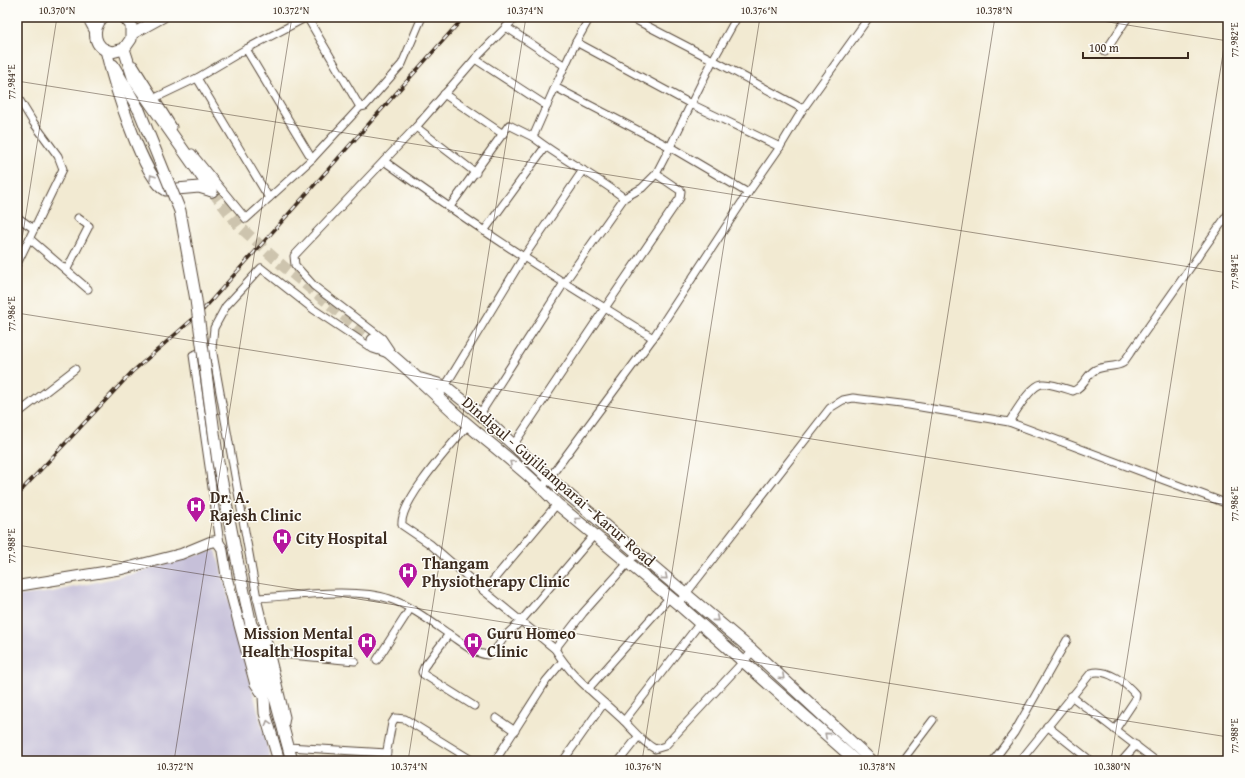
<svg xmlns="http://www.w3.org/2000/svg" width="1245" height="778" font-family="'Gentium Book Plus',serif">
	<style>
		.industrial { fill: #c6c0d9 }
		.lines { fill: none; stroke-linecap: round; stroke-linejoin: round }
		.primary-tunnel { stroke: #cdc4ae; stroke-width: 11; stroke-dasharray: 11 5.5; stroke-linecap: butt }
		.street-casing { stroke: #564739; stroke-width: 9 }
		.secondary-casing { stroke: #564739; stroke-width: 12 }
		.primary-casing { stroke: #564739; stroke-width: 13 }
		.street { stroke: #fff; stroke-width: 7 }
		.secondary { stroke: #fff; stroke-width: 10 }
		.primary { stroke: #fff; stroke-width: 11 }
		.rail-casing { stroke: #3b2a1e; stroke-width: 3.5 }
		.rail { stroke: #fdfcf7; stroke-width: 2; stroke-dasharray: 6; stroke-linecap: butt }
		.primary-bridge-casing { stroke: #564739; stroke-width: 13; stroke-linecap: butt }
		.primary-bridge { stroke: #fff; stroke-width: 11 }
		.oneway { stroke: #a79f9a }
		.ticks { fill: none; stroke: #3b2a1e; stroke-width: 1; stroke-opacity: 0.45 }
		.labels { text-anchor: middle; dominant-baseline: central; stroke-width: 3; stroke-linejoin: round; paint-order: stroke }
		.street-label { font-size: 16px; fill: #3b2a1e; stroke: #fdfcf7 }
		.poi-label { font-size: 16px; font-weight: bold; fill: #3b2a1e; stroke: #fdfcf7; text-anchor: start }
		.neatline { fill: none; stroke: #3b2a1e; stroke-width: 1.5 }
		.ticks-label { font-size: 10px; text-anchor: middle; fill: #3b2a1e }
	</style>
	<rect width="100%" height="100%" fill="#fdfcf7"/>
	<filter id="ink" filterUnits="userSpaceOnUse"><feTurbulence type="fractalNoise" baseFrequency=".025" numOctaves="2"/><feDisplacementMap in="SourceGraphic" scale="8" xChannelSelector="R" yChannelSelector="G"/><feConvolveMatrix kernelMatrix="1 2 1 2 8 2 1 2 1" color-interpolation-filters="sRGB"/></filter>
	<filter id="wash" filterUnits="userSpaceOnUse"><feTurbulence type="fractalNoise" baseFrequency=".012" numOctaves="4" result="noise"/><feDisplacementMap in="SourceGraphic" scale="16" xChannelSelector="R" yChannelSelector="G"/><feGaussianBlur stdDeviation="0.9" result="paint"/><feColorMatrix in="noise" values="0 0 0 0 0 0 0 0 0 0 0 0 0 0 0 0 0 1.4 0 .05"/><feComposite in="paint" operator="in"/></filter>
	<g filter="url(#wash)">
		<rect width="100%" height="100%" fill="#f2ead2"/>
		<path class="industrial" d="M 216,550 L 271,761 L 17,761 L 17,596 L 52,592 L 128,575 Z"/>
	</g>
	<g filter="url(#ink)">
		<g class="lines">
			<path class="primary-tunnel" d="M 212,191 L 239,226 L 283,266 L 373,340"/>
			<g class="street-casing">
				<g id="street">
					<path d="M 590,17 L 576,42 L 691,104 L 713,60 L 803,109"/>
					<path d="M 630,17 L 713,60 L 737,17"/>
					<path d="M 506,27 L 565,66"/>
					<path d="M 576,42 L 555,87 L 670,147 L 656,174"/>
					<path d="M 246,49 L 197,78 L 269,198"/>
					<path d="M 1105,52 L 1128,17"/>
					<path d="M 475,59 L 547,106"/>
					<path d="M 134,65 L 173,127"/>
					<path d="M 555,87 L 533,137 C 562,160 595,175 624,198 L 642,188 L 656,174 L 681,191 L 680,198 L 605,308 L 653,338 L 748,193"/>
					<path d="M 444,94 L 503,134"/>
					<path d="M 17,96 L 33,122 L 58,156 L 63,169 L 17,264"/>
					<path d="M 155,98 L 197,78"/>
					<path d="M 691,104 L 780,147 L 748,193 L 670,147 Z"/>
					<path d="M 416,127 L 476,173"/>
					<path d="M 780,147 L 803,109 L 869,17"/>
					<path d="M 192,153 L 246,219 L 312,159 L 360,107 L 365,106 L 402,64 L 422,17"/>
					<path d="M 312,159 L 246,49 L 307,17 L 360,107"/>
					<path d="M 384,161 C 456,213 529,262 605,308 L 514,444"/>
					<path d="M 449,208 L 509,125 L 533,137"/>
					<path d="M 17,217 L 34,229"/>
					<path d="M 484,231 L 545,147"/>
					<path d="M 30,239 L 88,289"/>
					<path d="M 67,269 L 89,226 L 78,218"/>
					<path d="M 212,348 L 214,328 L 226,306 L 261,268 L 313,309 L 373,349 L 385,353"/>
					<path d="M 390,350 L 382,338 L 314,286 L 295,265 L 294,256 L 416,127 L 475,59 L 516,17"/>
					<path d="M 438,398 L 523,258 L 583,170"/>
					<path d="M 17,414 L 75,369"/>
					<path d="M 480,414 L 564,283 L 624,198"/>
					<path d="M 1009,422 C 1015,413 1031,385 1042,384 C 1051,383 1064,388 1073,391 C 1083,388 1086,375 1095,370 C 1104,365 1115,368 1123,363 L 1228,214"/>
					<path d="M 468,425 C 452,444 399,502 402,525 L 430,544 L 484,591 L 557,504"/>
					<path d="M 542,488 L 653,338"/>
					<path d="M 220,543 L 193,355 L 212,348 L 257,598"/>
					<path d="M 484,591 L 555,649 C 572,678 599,697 623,720 C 633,730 642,742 655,749 L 665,746 L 753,651"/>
					<path d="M 678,604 L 830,408 L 843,400 L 853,398 L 909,405 L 1009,422 L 1228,504"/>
					<path d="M 449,634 L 424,667 L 422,672 L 423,674 L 474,706"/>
					<path d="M 555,649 L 583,613 L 637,553"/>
					<path d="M 270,653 L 355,661"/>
					<path d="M 377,660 L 410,609"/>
					<path d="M 588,689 L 670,597"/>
					<path d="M 1071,696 L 1156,761"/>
					<path d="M 496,718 L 515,731"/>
					<path d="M 624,721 L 700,623"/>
					<path d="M 285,723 L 286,717 L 257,598 C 293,596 356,587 390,599 C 409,605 433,623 450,635 C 462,643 473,653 487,655 L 496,649 L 505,636 L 521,621 L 595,534"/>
					<path d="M 1047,726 L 1091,761"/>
					<path d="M 288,747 L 387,753"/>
					<path d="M 385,761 L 392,723 L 395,718 L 405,719 L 473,761"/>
					<path d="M 495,761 L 546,681 L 562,662"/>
					<path d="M 563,761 L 604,703"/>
					<path d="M 619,761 L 638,737"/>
					<path d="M 902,761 L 933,720"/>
					<path d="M 993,761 L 1014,733 L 1067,640"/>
					<path d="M 1020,761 L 1091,673 C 1107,668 1126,683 1136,695 L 1135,700 L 1115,730"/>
					<path d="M 1122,761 L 1136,745"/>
				</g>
			</g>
			<g class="secondary-casing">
				<g id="secondary">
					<path d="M 132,34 L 163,17"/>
					<path d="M 17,586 L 122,569 L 181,554 L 210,542 L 217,541 L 222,548 L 227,579 L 255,683 L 263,695"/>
				</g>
			</g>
			<g class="primary-casing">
				<g id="primary">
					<path d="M 88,17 L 95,30"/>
					<path d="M 103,17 C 91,29 93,49 112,52 L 124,49 L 131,39 L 131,25 L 124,17"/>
					<path d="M 124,49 L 134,80 L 212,191"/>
					<path d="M 106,50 C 112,77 143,180 166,190 L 199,187 L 212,191"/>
					<path d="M 113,65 L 139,110"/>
					<path d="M 373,340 C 406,365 435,396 466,423 C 497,450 530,474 557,504 L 678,604 L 856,761"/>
					<path d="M 421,379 L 445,386 L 480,414 L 550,479 L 753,651 L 872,761"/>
					<path d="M 237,560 L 251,625 L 249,637 L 264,696 L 265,713 L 279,761"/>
					<path d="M 251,625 L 258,635 L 292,761"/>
				</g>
			</g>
			<use href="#street" class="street"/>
			<use href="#secondary" class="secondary"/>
			<use href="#primary" class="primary"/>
			<g class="rail-casing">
				<path id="rail" d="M 17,495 L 132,372 L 202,311 L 464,17"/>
			</g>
			<use href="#rail" class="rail"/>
			<g class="primary-bridge-casing">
				<path id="primary-bridge" d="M 139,110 L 180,211 L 196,300 L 218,462 L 237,560"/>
			</g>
			<use href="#primary-bridge" class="primary-bridge"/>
		</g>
		<defs><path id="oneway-chevron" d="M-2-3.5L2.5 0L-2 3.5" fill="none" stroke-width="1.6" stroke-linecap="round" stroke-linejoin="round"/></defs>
		<g class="oneway">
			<use href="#oneway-chevron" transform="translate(152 177) rotate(-122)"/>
			<use href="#oneway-chevron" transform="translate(512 463) rotate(-141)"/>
			<use href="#oneway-chevron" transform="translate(577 520) rotate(-141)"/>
			<use href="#oneway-chevron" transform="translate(665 577) rotate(40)"/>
			<use href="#oneway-chevron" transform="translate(716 619) rotate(40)"/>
			<use href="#oneway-chevron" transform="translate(782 677) rotate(43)"/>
			<use href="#oneway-chevron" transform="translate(268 723) rotate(-106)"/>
			<use href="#oneway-chevron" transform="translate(827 735) rotate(-139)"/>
		</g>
	</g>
	<path class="ticks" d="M 1077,17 L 1228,41M 17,81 L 1228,273M 17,271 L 57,17M 17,313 L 1228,505M 17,545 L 1228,737M 174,761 L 292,17M 408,761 L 526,17M 642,761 L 760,17M 877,761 L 995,17M 1111,761 L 1228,22"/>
	<defs>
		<g id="hospital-pin" transform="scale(1)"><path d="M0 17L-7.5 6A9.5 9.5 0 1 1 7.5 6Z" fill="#b5179e" stroke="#fdfcf7"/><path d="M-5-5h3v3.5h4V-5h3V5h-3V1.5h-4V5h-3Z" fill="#fff"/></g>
	</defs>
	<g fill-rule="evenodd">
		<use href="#hospital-pin" x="196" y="506"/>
		<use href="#hospital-pin" x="282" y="538"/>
		<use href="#hospital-pin" x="408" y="572"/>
		<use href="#hospital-pin" x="367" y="642"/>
		<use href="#hospital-pin" x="473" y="642"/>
	</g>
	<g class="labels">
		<g class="street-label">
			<text transform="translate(559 481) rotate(41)">Dindigul - Gujiliamparai - Karur Road</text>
		</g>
		<g class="poi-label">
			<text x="210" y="497">Dr. A.<tspan x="210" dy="18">Rajesh Clinic</tspan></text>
			<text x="296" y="538">City Hospital</text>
			<text x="422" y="563">Thangam<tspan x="422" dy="18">Physiotherapy Clinic</tspan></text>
			<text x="353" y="633" text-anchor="end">Mission Mental<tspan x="353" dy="18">Health Hospital</tspan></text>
			<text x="487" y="633">Guru Homeo<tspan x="487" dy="18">Clinic</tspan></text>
		</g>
	</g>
	<rect width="1245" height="778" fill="none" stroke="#fdfcf7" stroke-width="44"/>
	<path d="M1083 52v6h105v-6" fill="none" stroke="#3b2a1e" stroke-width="2"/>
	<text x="1089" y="52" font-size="12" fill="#3b2a1e" stroke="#fdfcf7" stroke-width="3" paint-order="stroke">100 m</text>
	<rect x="22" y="22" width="1201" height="734" class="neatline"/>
	<g class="ticks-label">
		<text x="57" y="14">10.370°N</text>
		<text x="291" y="14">10.372°N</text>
		<text x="525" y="14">10.374°N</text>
		<text x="759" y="14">10.376°N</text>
		<text x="994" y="14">10.378°N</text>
		<text transform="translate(1234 40) rotate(-90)" y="4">77.982°E</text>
		<text transform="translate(11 82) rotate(-90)" y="4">77.984°E</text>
		<text transform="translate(1234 272) rotate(-90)" y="4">77.984°E</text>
		<text transform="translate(11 314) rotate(-90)" y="4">77.986°E</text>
		<text transform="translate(1234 504) rotate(-90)" y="4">77.986°E</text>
		<text transform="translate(11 546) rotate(-90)" y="4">77.988°E</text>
		<text transform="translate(1234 736) rotate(-90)" y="4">77.988°E</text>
		<text x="175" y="770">10.372°N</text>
		<text x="409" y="770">10.374°N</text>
		<text x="643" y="770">10.376°N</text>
		<text x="877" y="770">10.378°N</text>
		<text x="1112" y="770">10.380°N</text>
	</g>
</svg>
